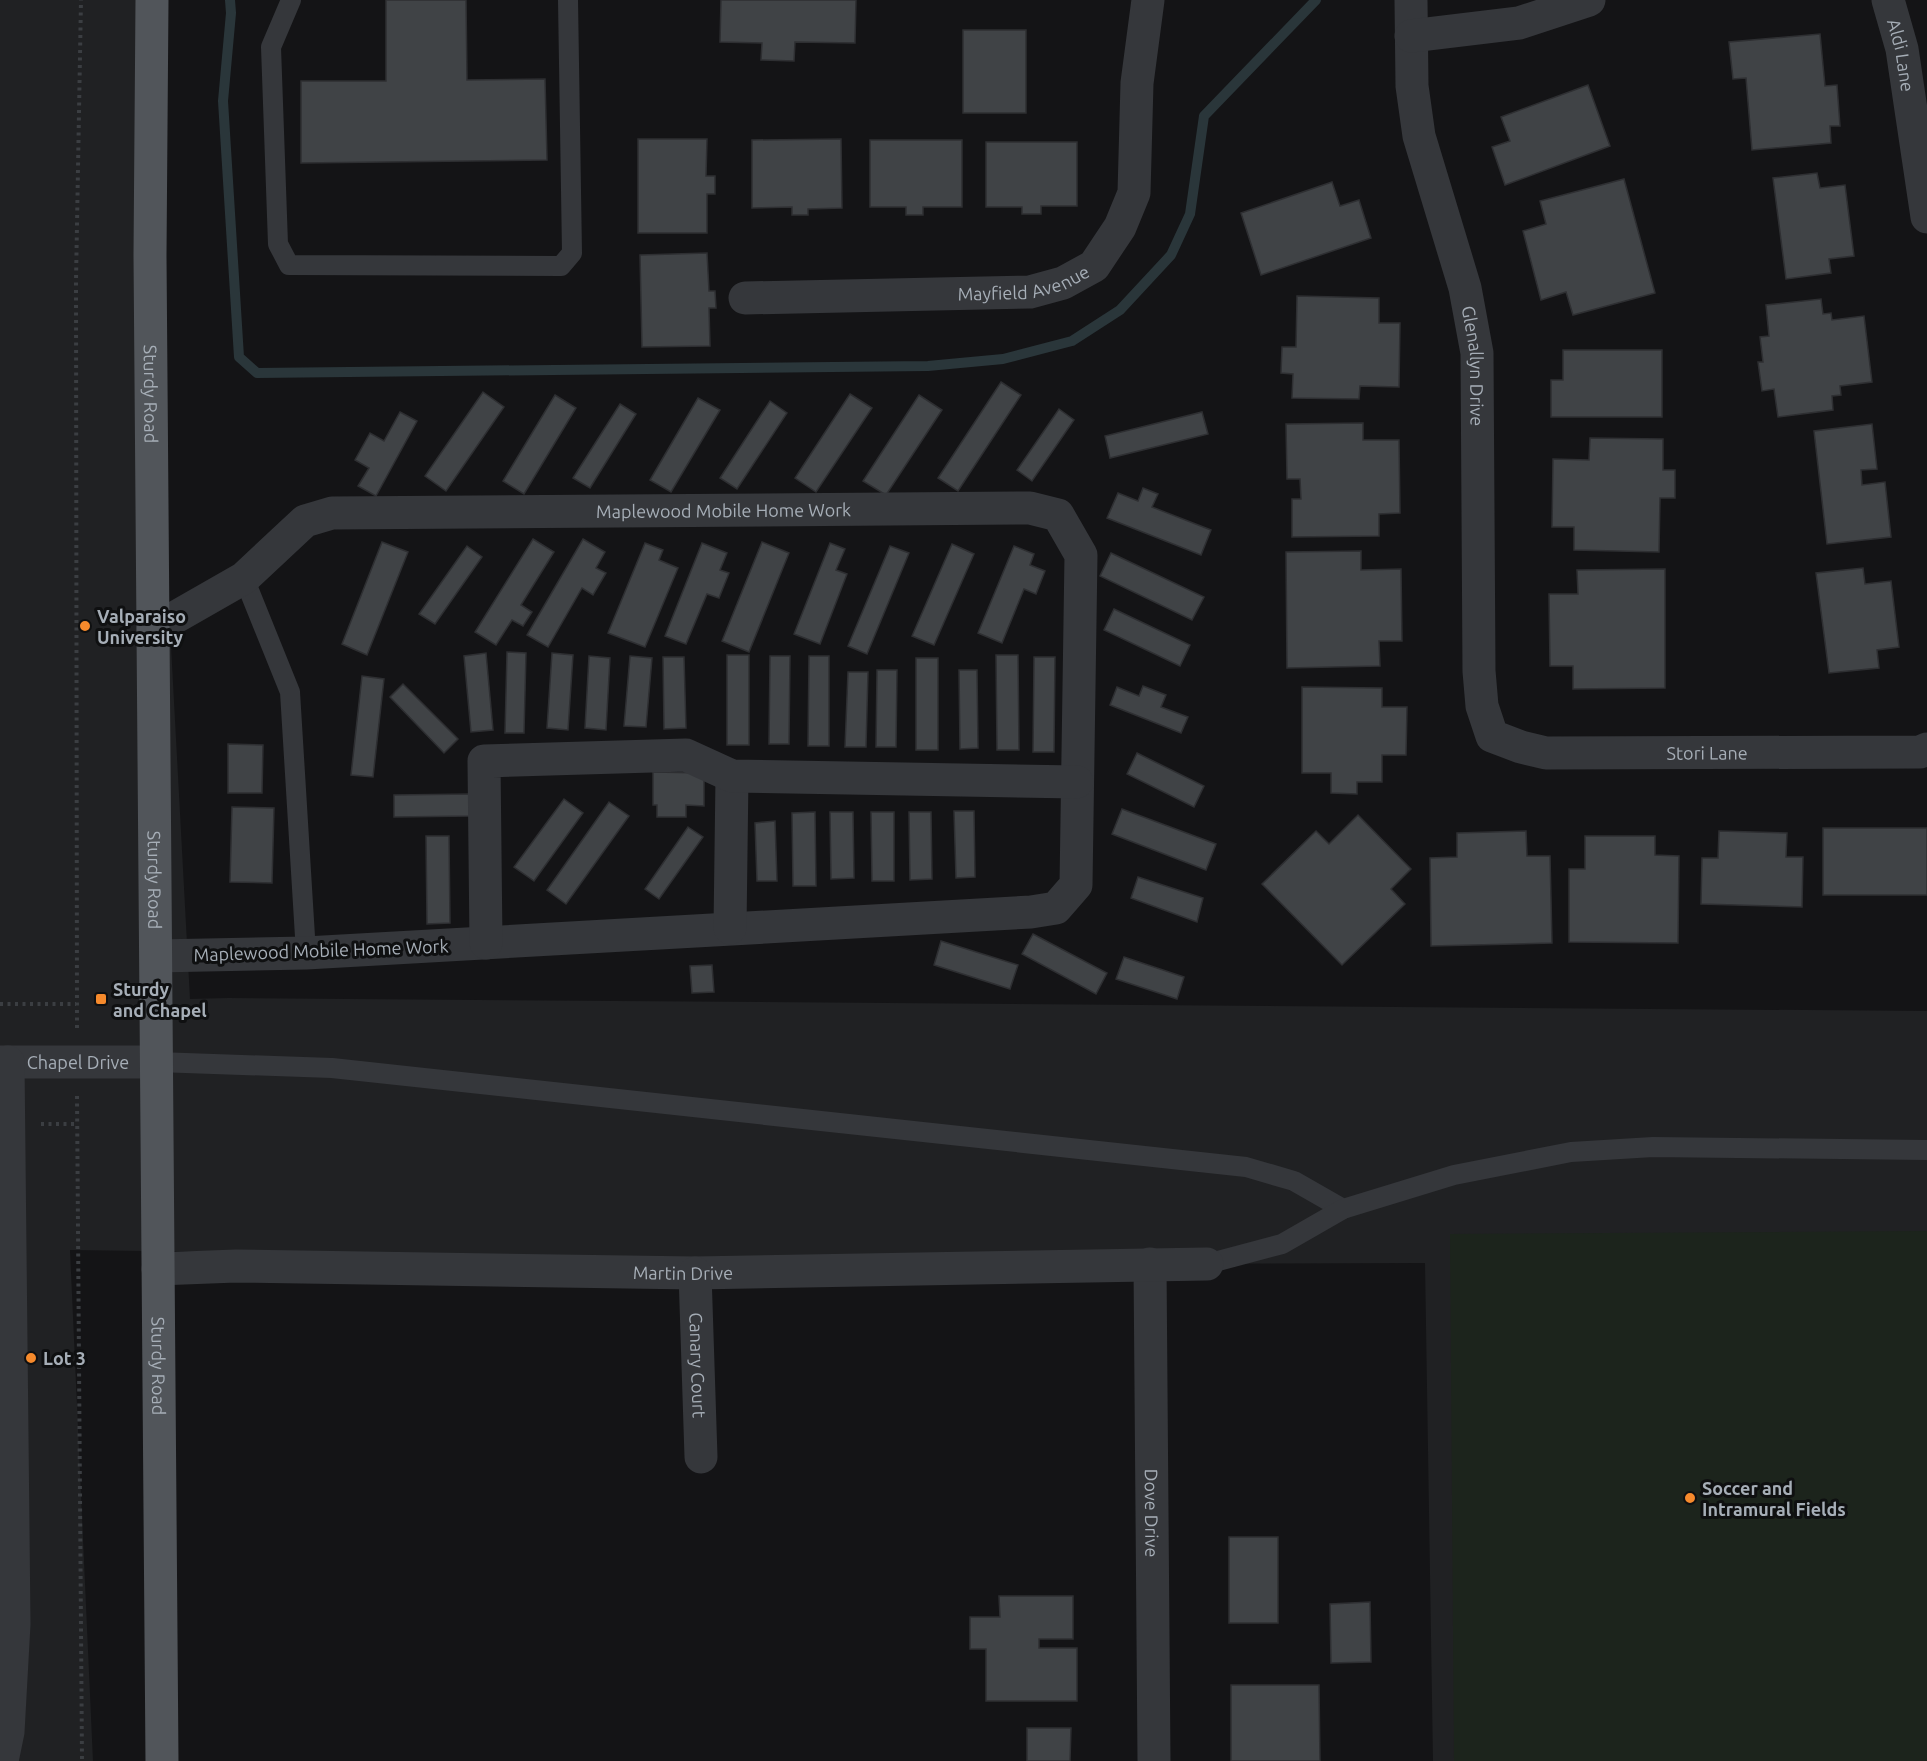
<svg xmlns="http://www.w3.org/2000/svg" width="1927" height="1761" font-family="Ubuntu,sans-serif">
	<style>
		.built { fill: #202123 }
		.green { fill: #1c241c }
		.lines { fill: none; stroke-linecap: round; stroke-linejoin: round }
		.stream { stroke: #2a363a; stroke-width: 10 }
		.building { fill: #404346; stroke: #2e2f32; stroke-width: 1.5 }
		.path { stroke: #3b3e42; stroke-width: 4; stroke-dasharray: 3 4.5; stroke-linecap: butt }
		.lane { stroke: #35373b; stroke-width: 20 }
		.street { stroke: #35373b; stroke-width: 33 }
		.primary { stroke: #51555a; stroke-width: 33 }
		.poi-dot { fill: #f68a2c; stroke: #0f1011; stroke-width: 2 }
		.labels { text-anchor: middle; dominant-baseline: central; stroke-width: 6; stroke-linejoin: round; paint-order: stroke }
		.street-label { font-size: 18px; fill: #a6aeb7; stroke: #0f1011 }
		.poi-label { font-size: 18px; font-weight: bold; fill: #a6aeb7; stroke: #0f1011; text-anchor: start }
	</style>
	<rect width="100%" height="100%" fill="#141416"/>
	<path class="built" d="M 0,0 L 152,0 L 150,255 L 190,999 L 228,998 L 1927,1011 L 1927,1761 L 1433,1761 L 1425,1263 L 1150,1264 L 70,1250 L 93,1761 L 0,1761 Z"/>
	<path class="green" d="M 1927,1231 L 1927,1761 L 1454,1761 L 1450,1234 Z"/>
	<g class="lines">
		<path class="stream" d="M 230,0 L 231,13 L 223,101 L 239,357 L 257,373 L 928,366 L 1003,359 L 1072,341 L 1120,310 L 1171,255 L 1190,214 L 1204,116 L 1316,0"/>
	</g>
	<g class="building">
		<path d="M 386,0 L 466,0 L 467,80 L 545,79 L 547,160 L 301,163 L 301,81 L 386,81 Z"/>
		<path d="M 721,0 L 856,0 L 855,43 L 795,42 L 794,61 L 761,60 L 762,43 L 720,42 Z"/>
		<rect x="963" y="30" width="63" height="83"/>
		<path d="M 1820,34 L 1825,86 L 1837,85 L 1840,126 L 1830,126 L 1831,143 L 1752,150 L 1746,78 L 1733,79 L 1729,42 Z"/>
		<path d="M 1588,85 L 1610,146 L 1505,185 L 1492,147 L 1510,141 L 1501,117 Z"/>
		<path d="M 638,139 L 707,139 L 706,176 L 715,176 L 715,194 L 707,194 L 707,233 L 638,233 Z"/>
		<path d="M 841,139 L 842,208 L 808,209 L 808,215 L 792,215 L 792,207 L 752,208 L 752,140 Z"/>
		<path d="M 870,140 L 962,140 L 962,207 L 923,207 L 923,215 L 906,215 L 906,207 L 870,207 Z"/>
		<path d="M 986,142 L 1077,142 L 1077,206 L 1041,206 L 1041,214 L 1022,214 L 1022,207 L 986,207 Z"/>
		<path d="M 1817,173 L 1820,188 L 1845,185 L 1854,256 L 1829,259 L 1831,273 L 1786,279 L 1773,178 Z"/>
		<path d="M 1624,179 L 1655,293 L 1573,315 L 1566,292 L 1541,300 L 1523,231 L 1546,224 L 1540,201 Z"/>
		<path d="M 1332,182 L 1340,206 L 1359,200 L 1371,238 L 1261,275 L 1241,213 Z"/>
		<path d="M 707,253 L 709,291 L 715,291 L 716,308 L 709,308 L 710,346 L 642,347 L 640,255 Z"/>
		<path d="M 1297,296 L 1379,298 L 1379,323 L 1400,323 L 1399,387 L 1360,386 L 1359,399 L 1292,398 L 1293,374 L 1281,373 L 1282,347 L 1296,347 Z"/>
		<path d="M 1821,299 L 1823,314 L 1831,313 L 1832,320 L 1864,316 L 1872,382 L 1840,386 L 1841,395 L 1832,396 L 1833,410 L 1778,417 L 1774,389 L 1762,391 L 1758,362 L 1763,362 L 1760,337 L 1769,336 L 1766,305 Z"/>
		<path d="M 1563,350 L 1662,350 L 1662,417 L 1551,417 L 1551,380 L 1563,380 Z"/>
		<path d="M 1001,382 L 1021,395 L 958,491 L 938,478 Z"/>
		<path d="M 483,392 L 504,407 L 446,491 L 425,476 Z"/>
		<path d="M 850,394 L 872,408 L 816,492 L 795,478 Z"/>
		<path d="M 555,395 L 576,408 L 524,494 L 503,481 Z"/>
		<path d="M 919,395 L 942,410 L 886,495 L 863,481 Z"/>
		<path d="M 698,398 L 720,410 L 671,492 L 650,480 Z"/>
		<path d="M 770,401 L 787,413 L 737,489 L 720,478 Z"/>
		<path d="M 620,404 L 636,414 L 590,488 L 573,478 Z"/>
		<path d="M 1059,409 L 1074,420 L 1032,481 L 1017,470 Z"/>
		<path d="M 400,412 L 417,421 L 376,496 L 358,486 L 369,468 L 355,460 L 370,433 L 384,441 Z"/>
		<path d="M 1202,412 L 1208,434 L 1110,458 L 1105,436 Z"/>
		<path d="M 1363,423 L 1363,440 L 1399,440 L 1400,513 L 1379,514 L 1379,536 L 1292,537 L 1292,499 L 1301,499 L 1300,479 L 1287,479 L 1286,424 Z"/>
		<path d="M 1872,424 L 1877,469 L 1861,470 L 1862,485 L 1885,482 L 1891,537 L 1827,544 L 1814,431 Z"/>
		<path d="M 1590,438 L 1663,439 L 1663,470 L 1675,470 L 1675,498 L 1660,498 L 1659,552 L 1574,550 L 1574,527 L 1552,527 L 1553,459 L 1589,460 Z"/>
		<path d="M 1143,488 L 1158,494 L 1152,507 L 1211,530 L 1201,555 L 1107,518 L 1118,493 L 1138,501 Z"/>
		<path d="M 533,539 L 554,552 L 521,605 L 532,612 L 523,626 L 512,620 L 496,645 L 475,632 Z"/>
		<path d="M 583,539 L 605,552 L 596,568 L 606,573 L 593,595 L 582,588 L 548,647 L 527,635 Z"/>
		<path d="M 382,542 L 408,552 L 367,655 L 342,644 Z"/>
		<path d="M 762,542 L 789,553 L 749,652 L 722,641 Z"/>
		<path d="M 645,543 L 663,550 L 659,560 L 678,568 L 645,647 L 608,633 Z"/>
		<path d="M 702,543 L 727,553 L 720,570 L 729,573 L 719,598 L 707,594 L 686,644 L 665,636 Z"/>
		<path d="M 830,543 L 845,549 L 836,570 L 847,574 L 820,644 L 794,634 Z"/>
		<path d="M 952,544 L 974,554 L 934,645 L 912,636 Z"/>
		<path d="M 467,546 L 482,557 L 435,624 L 419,614 Z"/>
		<path d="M 890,546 L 909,553 L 867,654 L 848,646 Z"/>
		<path d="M 1014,546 L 1034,554 L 1030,565 L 1045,571 L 1036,594 L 1024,589 L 1002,643 L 978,633 Z"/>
		<path d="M 1361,551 L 1361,570 L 1401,569 L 1402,641 L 1379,641 L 1380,666 L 1287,668 L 1286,552 Z"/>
		<path d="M 1111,553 L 1204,597 L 1192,620 L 1100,576 Z"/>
		<path d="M 1863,568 L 1865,584 L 1891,581 L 1899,647 L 1877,650 L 1879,668 L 1829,673 L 1816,573 Z"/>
		<path d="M 1665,569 L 1665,688 L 1573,689 L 1573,666 L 1550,666 L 1549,594 L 1578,594 L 1577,570 Z"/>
		<path d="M 1114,609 L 1190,645 L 1180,666 L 1104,630 Z"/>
		<path d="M 507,652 L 526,653 L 524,733 L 505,733 Z"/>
		<path d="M 486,653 L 493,730 L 471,732 L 464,656 Z"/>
		<path d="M 552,653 L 573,655 L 568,730 L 547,728 Z"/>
		<rect x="727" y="655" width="22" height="90"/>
		<path d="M 996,655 L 1018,655 L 1019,750 L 997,750 Z"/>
		<path d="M 589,656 L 610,658 L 606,730 L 585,728 Z"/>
		<path d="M 630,656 L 652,658 L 646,727 L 624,726 Z"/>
		<path d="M 770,656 L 790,656 L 789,744 L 769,744 Z"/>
		<path d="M 809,656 L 829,656 L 829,746 L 808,746 Z"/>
		<path d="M 663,657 L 684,657 L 686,728 L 664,729 Z"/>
		<path d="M 1034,657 L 1055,657 L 1054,752 L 1033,752 Z"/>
		<rect x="916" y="658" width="22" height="92"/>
		<path d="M 877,670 L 897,670 L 896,747 L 876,747 Z"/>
		<path d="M 959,670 L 977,670 L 978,748 L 960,749 Z"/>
		<path d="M 848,672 L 868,672 L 866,747 L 845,747 Z"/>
		<path d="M 362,676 L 384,679 L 373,777 L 351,775 Z"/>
		<path d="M 403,684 L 458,739 L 444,753 L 390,697 Z"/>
		<path d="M 1143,686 L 1166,695 L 1161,707 L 1188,717 L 1181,733 L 1110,705 L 1117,687 L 1139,696 Z"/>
		<path d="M 1302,687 L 1382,688 L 1382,707 L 1407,707 L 1406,755 L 1382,755 L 1382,782 L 1357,782 L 1357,794 L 1331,793 L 1331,773 L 1302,773 Z"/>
		<path d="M 228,744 L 263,745 L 262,793 L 228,793 Z"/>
		<path d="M 1137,753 L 1204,786 L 1194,807 L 1127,774 Z"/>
		<path d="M 653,772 L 704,773 L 704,806 L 686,805 L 686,817 L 657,817 L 657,805 L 653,805 Z"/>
		<path d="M 471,794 L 472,816 L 394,817 L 394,795 Z"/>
		<path d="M 564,799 L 583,813 L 534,881 L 514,867 Z"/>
		<path d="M 609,802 L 629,816 L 566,904 L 547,890 Z"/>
		<path d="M 232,807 L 274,808 L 272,883 L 230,882 Z"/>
		<path d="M 1122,809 L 1216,844 L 1206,870 L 1112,834 Z"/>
		<path d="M 954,811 L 974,811 L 975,877 L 956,878 Z"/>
		<path d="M 815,812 L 816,886 L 793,886 L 792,813 Z"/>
		<path d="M 830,812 L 853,812 L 854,878 L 831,879 Z"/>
		<path d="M 871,812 L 894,812 L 894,881 L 872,881 Z"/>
		<path d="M 909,812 L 931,812 L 932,879 L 910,880 Z"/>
		<path d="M 1358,815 L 1411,869 L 1391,889 L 1405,904 L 1342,965 L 1262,884 L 1316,831 L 1329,844 Z"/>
		<path d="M 775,821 L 777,881 L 757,881 L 755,823 Z"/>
		<path d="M 688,827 L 703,837 L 659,899 L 645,889 Z"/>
		<rect x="1823" y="828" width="104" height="67"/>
		<path d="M 1526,831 L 1527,856 L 1550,856 L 1552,943 L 1431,946 L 1430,858 L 1457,857 L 1457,833 Z"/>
		<path d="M 1719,831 L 1787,833 L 1786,857 L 1803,857 L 1802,907 L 1701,904 L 1702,858 L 1718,858 Z"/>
		<path d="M 426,836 L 449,836 L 450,923 L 427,924 Z"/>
		<path d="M 1585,836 L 1655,836 L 1655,855 L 1679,856 L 1678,943 L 1569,942 L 1569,869 L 1585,869 Z"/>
		<path d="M 1138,877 L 1203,898 L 1197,922 L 1131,898 Z"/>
		<path d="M 1033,934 L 1107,973 L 1096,994 L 1022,954 Z"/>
		<path d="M 941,941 L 1018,965 L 1010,989 L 934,965 Z"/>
		<path d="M 1124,957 L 1184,977 L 1177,999 L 1116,979 Z"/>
		<path d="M 712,965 L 714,992 L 692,993 L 690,966 Z"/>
		<rect x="1229" y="1537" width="49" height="86"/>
		<path d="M 999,1596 L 1073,1596 L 1073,1639 L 1039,1639 L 1039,1648 L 1077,1648 L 1077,1701 L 986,1701 L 986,1649 L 970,1649 L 970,1617 L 1000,1617 Z"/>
		<path d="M 1370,1602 L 1371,1662 L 1331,1663 L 1330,1604 Z"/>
		<path d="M 1231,1685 L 1319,1685 L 1320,1761 L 1231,1761 Z"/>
		<path d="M 1027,1728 L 1071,1728 L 1070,1761 L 1027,1761 Z"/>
	</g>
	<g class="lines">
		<g class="path">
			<path d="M 0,1004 L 76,1004"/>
			<path d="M 77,1028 L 76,281 L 81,0"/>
			<path d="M 77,1096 L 82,1761"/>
			<path d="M 41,1124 L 77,1124"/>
		</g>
		<g class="lane">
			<path d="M 291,0 L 271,47 L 278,244 L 289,265 L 561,266 L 572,253 L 568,0"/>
			<path d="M 244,578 L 290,692 L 306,953"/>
			<path d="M 157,1062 L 332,1068 L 1246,1167 L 1294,1181 L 1343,1209"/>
			<path d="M 1207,1264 L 1282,1244 L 1343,1209 L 1454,1175 L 1571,1152 L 1653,1147 L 1927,1150"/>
		</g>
		<g class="street">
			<path id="s1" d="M 1411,0 L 1412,86 L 1419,136 L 1465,288 L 1477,353 L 1479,671 L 1482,706 L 1492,736 L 1521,747 L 1546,753 L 1920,752 L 1927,749"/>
			<path id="s2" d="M 1888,0 L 1902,49 L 1927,217"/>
			<path d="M 1411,36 L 1519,23 L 1589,0"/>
			<path id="s3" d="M 745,298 L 1030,292 L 1063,283 L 1094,266 L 1120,227 L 1134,193 L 1137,83 L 1148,0"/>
			<path id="s4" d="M 153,630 L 244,578 L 305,521 L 332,513 L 1030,508 L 1058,515 L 1081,555 L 1076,885 L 1056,908 L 1031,912 L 306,953 L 156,956"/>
			<path d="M 730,928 L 732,776"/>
			<path d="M 486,943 L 484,761 L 686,755 L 732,776 L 1077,782"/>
			<path id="s5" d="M 0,1062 L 157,1062"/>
			<path id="s6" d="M 1150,1264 L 1154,1761"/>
			<path id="s7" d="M 158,1269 L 236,1266 L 695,1273 L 1207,1264"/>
			<path id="s8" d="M 695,1273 L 701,1457"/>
			<path d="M 2,1761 L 8,1732 L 14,1624 L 8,1062"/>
		</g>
		<path class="primary" id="s9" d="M 152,0 L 150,255 L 162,1761"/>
	</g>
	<g class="poi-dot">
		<circle cx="85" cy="626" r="6"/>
		<rect x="95" y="993" width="12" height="12" rx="3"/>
		<circle cx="31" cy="1358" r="6"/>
		<circle cx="1690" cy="1498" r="6"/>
	</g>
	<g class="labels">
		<g class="street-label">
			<text stroke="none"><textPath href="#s2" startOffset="57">Aldi Lane</textPath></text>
			<text stroke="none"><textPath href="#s3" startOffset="280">Mayfield Avenue</textPath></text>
			<text stroke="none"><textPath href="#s1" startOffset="374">Glenallyn Drive</textPath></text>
			<text stroke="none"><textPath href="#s9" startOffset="394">Sturdy Road</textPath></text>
			<text stroke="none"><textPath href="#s4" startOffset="608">Maplewood Mobile Home Work</textPath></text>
			<text stroke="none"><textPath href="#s1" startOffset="964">Stori Lane</textPath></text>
			<text stroke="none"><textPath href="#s9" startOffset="880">Sturdy Road</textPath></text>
			<text transform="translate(321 950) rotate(-2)">Maplewood Mobile Home Work</text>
			<text stroke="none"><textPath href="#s5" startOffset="78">Chapel Drive</textPath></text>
			<text stroke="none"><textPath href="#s7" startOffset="525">Martin Drive</textPath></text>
			<text stroke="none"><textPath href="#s8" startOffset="92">Canary Court</textPath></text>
			<text stroke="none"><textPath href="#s9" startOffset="1366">Sturdy Road</textPath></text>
			<text stroke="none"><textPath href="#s6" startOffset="249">Dove Drive</textPath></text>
		</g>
		<g class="poi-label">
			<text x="97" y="616">Valparaiso<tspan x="97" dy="21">University</tspan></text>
			<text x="113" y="989">Sturdy<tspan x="113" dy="21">and Chapel</tspan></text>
			<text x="43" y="1358">Lot 3</text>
			<text x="1702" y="1488">Soccer and<tspan x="1702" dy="21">Intramural Fields</tspan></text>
		</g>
	</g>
</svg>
